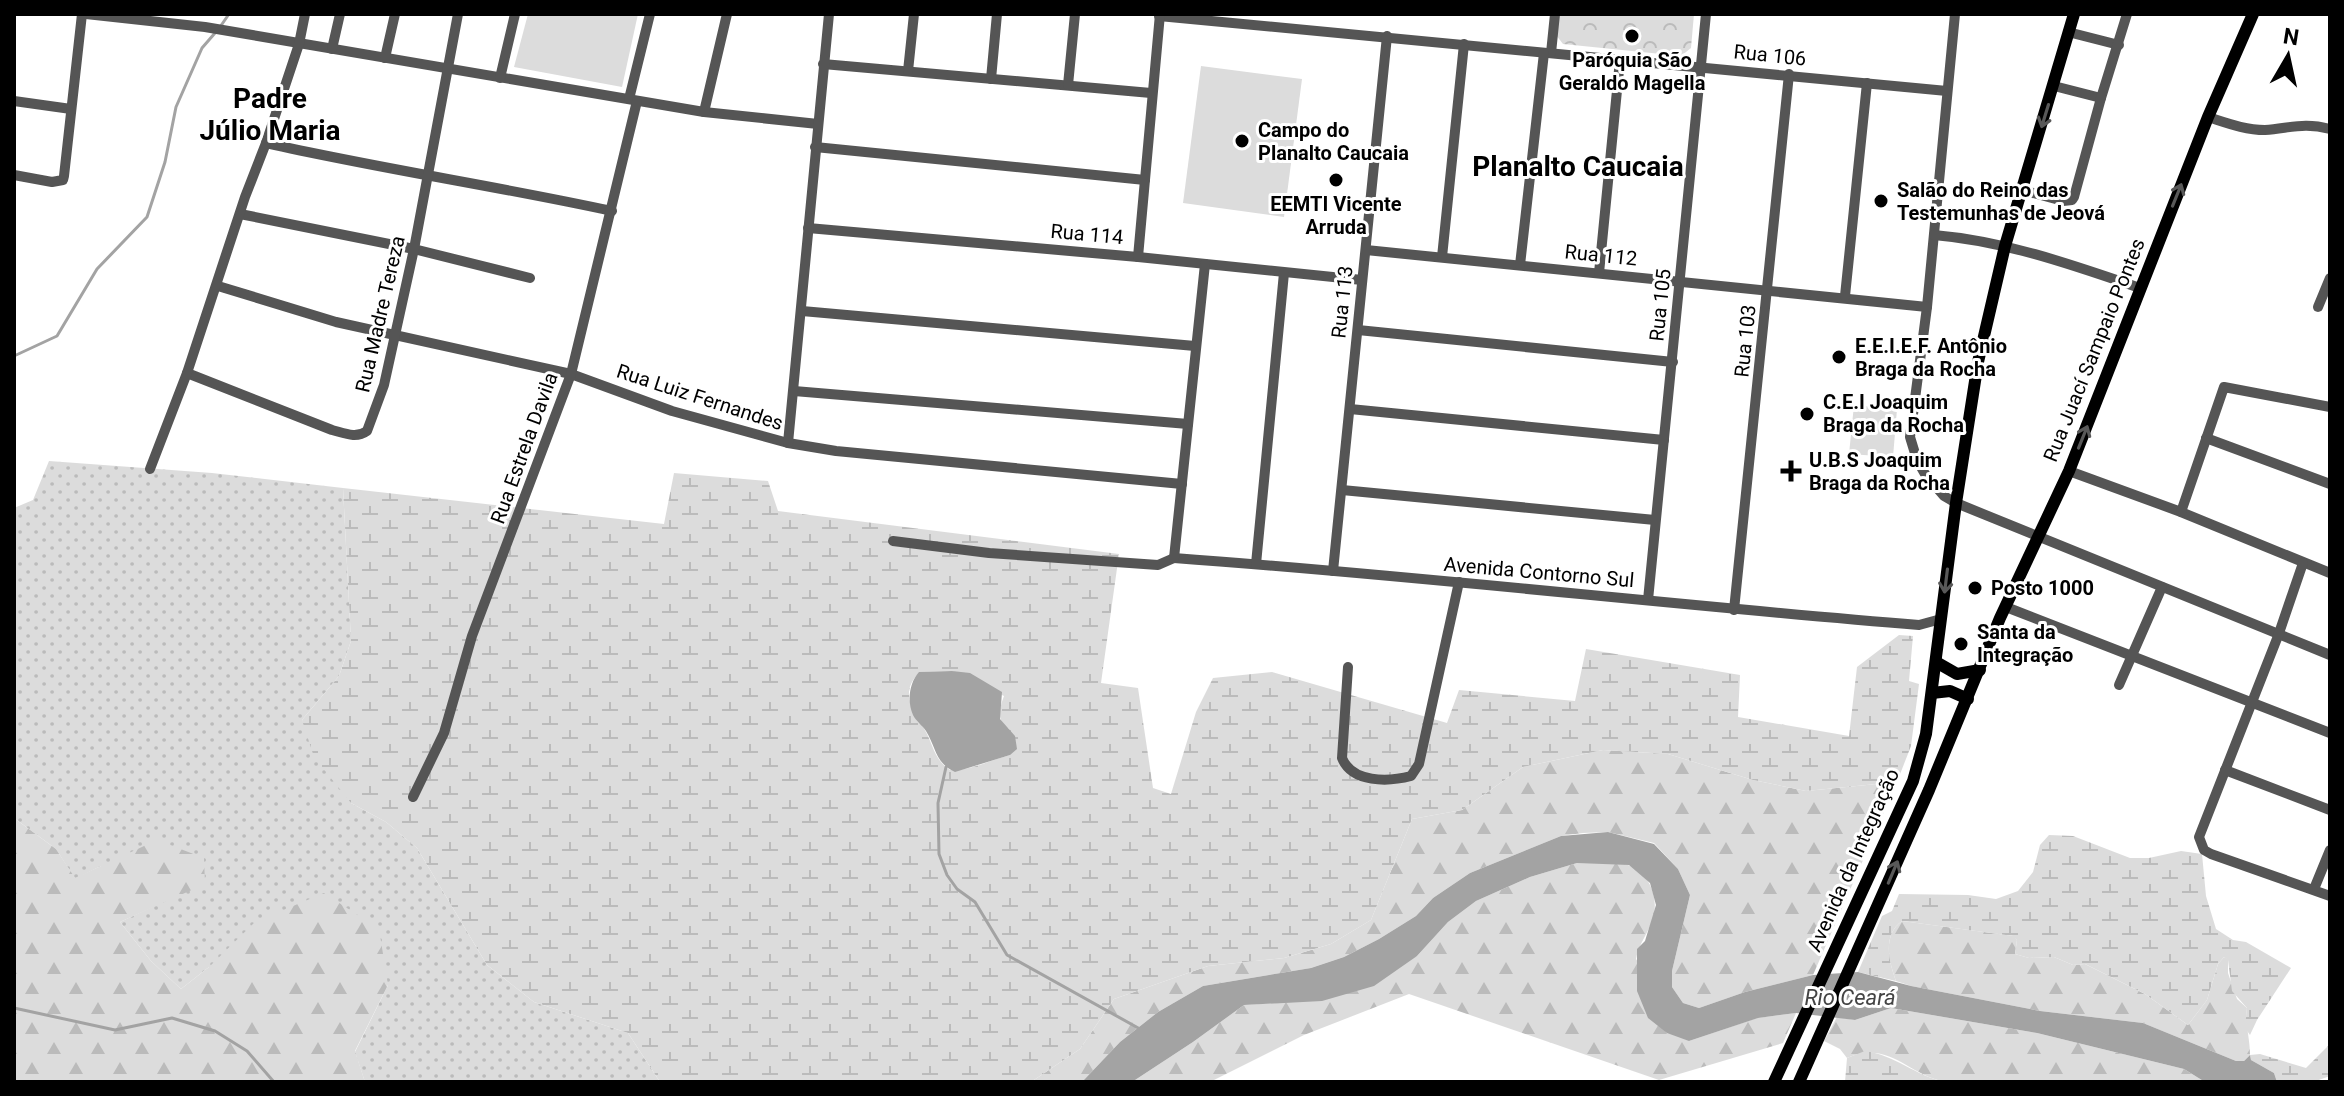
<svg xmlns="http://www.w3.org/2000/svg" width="2344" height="1096" font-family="Roboto,sans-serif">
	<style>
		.grass { fill: url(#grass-dots) }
		.forest { fill: url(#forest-firs) }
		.wetland { fill: url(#wetland-marsh); fill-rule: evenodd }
		.park { fill: url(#park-crowns) }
		.garden { fill: #dcdcdc }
		.water { fill: #a3a3a3 }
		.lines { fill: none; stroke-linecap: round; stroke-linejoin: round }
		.stream { stroke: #a3a3a3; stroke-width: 3 }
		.minor { stroke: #555; stroke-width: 10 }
		.major { stroke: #000; stroke-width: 12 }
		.oneway { stroke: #595959 }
		.poi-dot { fill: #000; stroke: #fff; stroke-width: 3 }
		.labels { text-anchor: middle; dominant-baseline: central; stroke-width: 6; stroke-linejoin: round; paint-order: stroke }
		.street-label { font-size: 20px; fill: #000; stroke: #fff }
		.poi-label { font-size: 20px; font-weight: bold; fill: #000; stroke: #fff; text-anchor: start }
		.water-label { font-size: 22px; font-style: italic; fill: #444; stroke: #fff }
		.district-label { font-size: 28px; font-weight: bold; fill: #000; stroke: #fff }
	</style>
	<defs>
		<pattern id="grass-dots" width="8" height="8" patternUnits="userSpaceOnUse" patternTransform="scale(2)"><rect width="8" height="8" fill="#dcdcdc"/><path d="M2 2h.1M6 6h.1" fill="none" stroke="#bbb" stroke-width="1.8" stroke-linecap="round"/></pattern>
		<pattern id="forest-firs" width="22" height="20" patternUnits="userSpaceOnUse" patternTransform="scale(2)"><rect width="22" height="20" fill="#dcdcdc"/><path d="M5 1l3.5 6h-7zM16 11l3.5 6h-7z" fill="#bbb"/></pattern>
		<pattern id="wetland-marsh" width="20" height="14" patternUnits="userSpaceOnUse" patternTransform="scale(2)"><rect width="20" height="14" fill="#dcdcdc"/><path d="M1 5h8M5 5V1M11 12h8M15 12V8" fill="none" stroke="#bbb"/></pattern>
		<pattern id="park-crowns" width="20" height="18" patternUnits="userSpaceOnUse" patternTransform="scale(2)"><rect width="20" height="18" fill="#dcdcdc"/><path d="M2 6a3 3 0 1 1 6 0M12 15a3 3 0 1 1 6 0" fill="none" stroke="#bbb"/></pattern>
	</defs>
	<rect width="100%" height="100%" fill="#fff"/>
	<path class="grass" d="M 49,461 L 212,473 L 343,488 L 351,641 L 339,676 L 302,720 L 351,803 L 386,822 L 417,848 L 487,965 L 534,1002 L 628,1033 L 660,1082 L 365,1082 L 355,1052 L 388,985 L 209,967 L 181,989 L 151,961 L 120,922 L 152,907 L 101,866 L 75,879 L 56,849 L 14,818 L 14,508 L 33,500 Z"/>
	<g class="forest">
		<path d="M 1603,750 L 1668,754 L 1753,780 L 1806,791 L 1897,782 L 1813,975 L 1745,992 L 1699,1008 L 1683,1003 L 1672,987 L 1672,971 L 1690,895 L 1678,869 L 1654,843 L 1608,832 L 1583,833 L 1561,836 L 1470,873 L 1433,898 L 1416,916 L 1379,939 L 1344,957 L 1311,968 L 1203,986 L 1158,1012 L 1120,1042 L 1082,1082 L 1031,1082 L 1080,1049 L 1114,999 L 1208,966 L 1284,958 L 1331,944 L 1371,920 L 1412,819 L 1462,810 L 1523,767 Z"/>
		<path d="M 14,818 L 56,849 L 75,878 L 157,840 L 204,858 L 205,884 L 120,922 L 151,961 L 181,989 L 209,967 L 255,922 L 324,893 L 379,929 L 388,985 L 355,1051 L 365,1082 L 14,1082 Z"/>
		<path d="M 1577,863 C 1592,863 1614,859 1628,865 C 1650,873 1659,898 1653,918 C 1649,932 1638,945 1636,959 L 1689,1041 L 1757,1018 L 1796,1013 L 1783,1043 L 1659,1080 L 1409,994 L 1304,1035 L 1210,1082 L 1132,1082 L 1193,1042 L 1244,1005 L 1277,1003 L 1417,956 L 1448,922 L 1476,901 L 1530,877 Z"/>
		<path d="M 1902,921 L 2014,936 L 2017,940 L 2015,954 L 2029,958 L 2054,957 L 2073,965 L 2085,964 L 2145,994 L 2188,1025 L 2207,1000 L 2218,964 L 2224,957 L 2228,959 L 2228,973 L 2237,999 L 2247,1008 C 2245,1025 2250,1038 2250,1055 L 2244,1061 L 2236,1061 L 2143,1023 L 2040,1011 L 1911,986 L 1896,981 C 1889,962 1882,935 1902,921 Z"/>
		<path d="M 1891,1008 L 2037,1033 L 2184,1069 L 2205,1082 L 1945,1082 C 1906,1074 1890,1040 1847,1058 L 1840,1049 L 1824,1041 L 1837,1017 L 1855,1020 Z"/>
	</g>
	<g class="wetland">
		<path d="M 674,473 L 768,481 L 778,511 L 1119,554 L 1101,683 L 1138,688 L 1153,788 L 1171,794 L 1196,712 L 1213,678 L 1272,672 L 1447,723 L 1459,690 L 1575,701 L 1586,649 L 1740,675 L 1738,717 L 1849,736 L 1857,667 L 1899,635 L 1913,636 L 1909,681 L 1919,684 L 1911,746 L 1897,782 L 1806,791 L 1753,780 L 1668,754 L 1603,750 L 1523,767 L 1462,810 L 1412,819 L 1371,920 L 1331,944 L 1284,958 L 1208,966 L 1114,999 L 1080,1049 L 1031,1082 L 660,1082 L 628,1033 L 534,1002 L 487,965 L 417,848 L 386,822 L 351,803 L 314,757 L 302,720 L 339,676 L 351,641 L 343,488 L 664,524 ZM 952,671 L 1004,696 C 999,710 996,720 1009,729 L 1010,755 C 990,760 971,771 950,770 C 936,761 934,749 927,734 C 917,714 896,695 920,672 Z"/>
		<path d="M 2049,835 L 2073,836 L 2130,858 L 2149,858 L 2181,851 L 2202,854 L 2206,896 L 2216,929 L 2233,940 L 2246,942 L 2291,968 L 2257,1020 L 2250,1035 L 2245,1028 L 2247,1008 L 2232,991 L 2228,960 L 2224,957 L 2218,964 L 2207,1000 L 2188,1025 L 2145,994 L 2085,964 L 2073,965 L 2054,957 L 2029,958 L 2015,954 L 2017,940 L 2013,936 L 1902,921 C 1882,935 1889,962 1896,981 L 1858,972 L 1882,916 L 1892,911 L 1899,894 L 1968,895 L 1996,899 L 2018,891 L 2033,872 L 2040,845 Z"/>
		<path d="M 2330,1044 L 2330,1076 L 2313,1082 L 2277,1082 L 2274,1073 L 2251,1060 L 2250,1055 L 2260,1054 L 2306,1068 Z"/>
		<path d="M 1865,1051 C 1895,1055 1916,1076 1945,1082 L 1845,1082 L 1847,1058 Z"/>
	</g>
	<path class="park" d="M 1563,14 L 1694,14 L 1691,48 L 1681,56 L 1563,44 L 1556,35 L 1558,16 Z"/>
	<g class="garden">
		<path d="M 528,14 L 638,14 L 622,87 L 514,67 Z"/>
		<path d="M 1201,66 L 1302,79 L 1284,217 L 1183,203 Z"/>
		<path d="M 1854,405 L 1897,409 L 1893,457 L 1849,454 Z"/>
	</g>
	<g class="water">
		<path d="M 952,671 L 970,673 L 1002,692 L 1000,719 L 1015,736 L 1017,749 L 1010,755 L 955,772 C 935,763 936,747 926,731 C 922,725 916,721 913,715 C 907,702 909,683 919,672 Z"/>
		<path d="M 1608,832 L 1654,844 L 1678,869 L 1690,895 L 1672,971 L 1672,987 L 1683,1003 L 1699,1008 L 1745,992 L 1813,975 L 1858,972 L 1911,986 L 2040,1011 L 2143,1023 L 2236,1061 L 2244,1061 L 2250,1055 L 2251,1060 L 2274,1073 L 2277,1082 L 2205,1082 L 2184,1069 L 2037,1033 L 1891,1008 L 1855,1020 L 1796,1013 L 1758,1018 L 1689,1041 L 1667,1033 L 1648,1018 L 1637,991 L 1637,949 L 1645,941 L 1656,905 L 1650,883 L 1629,865 L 1577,863 L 1530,877 L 1476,901 L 1448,922 L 1417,956 L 1374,986 L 1322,1001 L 1244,1005 L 1193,1042 L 1132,1082 L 1082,1082 L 1120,1042 L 1158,1012 L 1203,986 L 1311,968 L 1344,957 L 1379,939 L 1416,916 L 1433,898 L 1470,873 L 1561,836 Z"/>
	</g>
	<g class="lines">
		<g class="stream">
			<path d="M 220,27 L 229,14"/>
			<path d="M 14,356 L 57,336 L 97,269 L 147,217 L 165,162 L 176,107 L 202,48 L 215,33"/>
			<path d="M 946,767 L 938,803 L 939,854 L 947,875 L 957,889 L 975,902 L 1007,955 L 1140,1029"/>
			<path d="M 14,1008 L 115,1030 L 172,1018 L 215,1031 L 247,1051 L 274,1082"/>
		</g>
		<g class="minor">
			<path d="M 86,14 L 205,27 L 704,112 L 818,124"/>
			<path d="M 1955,14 L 1927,307 L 1910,437 L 1917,460 L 1925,474 L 1944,496 L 1956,503 L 2330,655"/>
			<path d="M 1159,16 L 1947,91"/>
			<path d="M 2068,32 L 2119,45"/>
			<path d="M 332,49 L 340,14"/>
			<path d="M 1551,53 L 1555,14"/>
			<path d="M 385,58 L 395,14"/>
			<path d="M 823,64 L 1151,93"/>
			<path d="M 908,71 L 914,14"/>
			<path d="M 500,78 L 515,14"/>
			<path d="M 991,79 L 997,14"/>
			<path d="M 1068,85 L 1075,14"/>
			<path d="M 2054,86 L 2101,98"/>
			<path d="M 629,99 L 650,14"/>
			<path d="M 14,101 L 71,109"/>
			<path d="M 704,112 L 727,14"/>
			<path d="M 2208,117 C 2227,123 2245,130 2265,130 C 2291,128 2304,122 2330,129"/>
			<path d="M 266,143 C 381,169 497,186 612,211"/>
			<path d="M 815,147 L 1145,180"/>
			<path d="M 14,175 L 52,182 L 63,180 L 64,176 L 82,14"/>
			<path d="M 2022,190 L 2063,201 L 2072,200 L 2074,197 L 2101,98 L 2127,14"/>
			<path d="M 240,214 L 414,249 L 530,278"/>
			<path d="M 808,228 L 1138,257 L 1362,280"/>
			<path d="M 1934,235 C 2005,241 2073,265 2140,288"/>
			<path d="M 1366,250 L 1927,307"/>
			<path d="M 1138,257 L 1160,14"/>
			<path d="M 1442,257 L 1464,44"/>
			<path d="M 1520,265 L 1544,53"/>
			<path d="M 1599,273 L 1620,60"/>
			<path d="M 218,286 L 336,322 L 571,374 L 672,411 L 788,443 L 836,451 L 1182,484"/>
			<path d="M 1845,296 L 1867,83"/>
			<path d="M 2318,307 L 2330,278"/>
			<path d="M 802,311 L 1195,346"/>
			<path d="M 1358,330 L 1673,362"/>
			<path d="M 187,373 L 332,430 C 344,433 356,439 367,431 L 384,385 L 414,249 L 458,14"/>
			<path d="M 794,391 L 1188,424"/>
			<path d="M 1350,409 L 1664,440"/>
			<path d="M 2206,438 L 2330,484"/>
			<path d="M 788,443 L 829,14"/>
			<path d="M 150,469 L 187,373 L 245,197 L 266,143 L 299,44 L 305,14"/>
			<path d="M 2069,471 L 2181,512 L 2330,573"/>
			<path d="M 1342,490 L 1655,520"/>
			<path d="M 2181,512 L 2224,387 L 2330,407"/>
			<path d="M 893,541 L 989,553 L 1158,565 L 1174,558"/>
			<path d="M 1174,558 C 1423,576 1670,605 1919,625 L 1941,619"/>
			<path d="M 1174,558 L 1205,264"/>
			<path d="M 2303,563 L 2278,636 L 2199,837 L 2204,850 L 2211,854 L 2330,896"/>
			<path d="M 1256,564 L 1284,273"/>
			<path d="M 1333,571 L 1387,36"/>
			<path d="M 1648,600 L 1706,14"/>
			<path d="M 2006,607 L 2330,733"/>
			<path d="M 1734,610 L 1789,74"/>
			<path d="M 1348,667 L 1342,758 C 1352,783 1388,782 1411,776 L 1419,764 L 1459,582"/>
			<path d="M 2119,685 L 2162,587"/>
			<path d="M 2225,770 L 2330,810"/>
			<path d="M 413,797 L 444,733 L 472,636 L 571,374 L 637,101"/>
			<path d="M 2314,889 L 2330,850"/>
		</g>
		<g class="major">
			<path d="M 1936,662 L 1957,674 L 1980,670"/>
			<path d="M 1932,693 L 1950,691 L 1968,699"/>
			<path d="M 1774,1082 L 1913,781 L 1926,734 L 1956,503 L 1978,362 L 2005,246 L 2074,14"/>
			<path d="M 1799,1082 L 1929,790 L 2000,618 L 2069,471 L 2208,117 L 2253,14"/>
		</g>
	</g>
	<defs><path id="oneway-shaft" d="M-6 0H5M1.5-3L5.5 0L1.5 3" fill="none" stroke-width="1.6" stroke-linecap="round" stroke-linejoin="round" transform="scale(2)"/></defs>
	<g class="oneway">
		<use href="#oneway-shaft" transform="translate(2045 116) rotate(107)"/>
		<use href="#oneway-shaft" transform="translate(2177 195) rotate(-68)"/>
		<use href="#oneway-shaft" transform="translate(2083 437) rotate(-68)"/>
		<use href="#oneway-shaft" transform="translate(1946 581) rotate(97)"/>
		<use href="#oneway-shaft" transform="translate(1893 872) rotate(-67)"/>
	</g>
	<g class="poi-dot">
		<circle cx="1632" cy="36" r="8"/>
		<circle cx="1242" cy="141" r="8"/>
		<circle cx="1336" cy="180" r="8"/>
		<circle cx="1881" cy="201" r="8"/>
		<circle cx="1839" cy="357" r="8"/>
		<circle cx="1807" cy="414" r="8"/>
		<path d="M1787 459h8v8h8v8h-8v8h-8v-8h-8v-8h8z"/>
		<circle cx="1975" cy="588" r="8"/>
		<circle cx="1961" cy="644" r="8"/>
	</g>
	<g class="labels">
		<g class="street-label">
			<text transform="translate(1770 55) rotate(6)">Rua 106</text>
			<text transform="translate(1087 234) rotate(5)">Rua 114</text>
			<text transform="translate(1601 255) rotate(6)">Rua 112</text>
			<text transform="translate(1342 302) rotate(-84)">Rua 113</text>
			<text transform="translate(1660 305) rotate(-84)">Rua 105</text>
			<text transform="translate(380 314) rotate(-77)">Rua Madre Tereza</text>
			<text transform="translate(1745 341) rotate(-84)">Rua 103</text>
			<text transform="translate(2094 350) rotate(-68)">Rua Juací Sampaio Pontes</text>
			<text transform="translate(700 397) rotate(18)">Rua Luiz Fernandes</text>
			<text transform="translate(524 448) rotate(-70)">Rua Estrela Davila</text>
			<text transform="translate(1539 572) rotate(5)">Avenida Contorno Sul</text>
			<text transform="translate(1853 860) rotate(-66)">Avenida da Integração</text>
		</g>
		<g class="poi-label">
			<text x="1632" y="60" text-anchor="middle">Paróquia São<tspan x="1632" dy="23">Geraldo Magella</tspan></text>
			<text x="1258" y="130">Campo do<tspan x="1258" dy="23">Planalto Caucaia</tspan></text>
			<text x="1897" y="190">Salão do Reino das<tspan x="1897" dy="23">Testemunhas de Jeová</tspan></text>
			<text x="1336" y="204" text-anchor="middle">EEMTI Vicente<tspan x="1336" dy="23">Arruda</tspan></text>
			<text x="1855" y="346">E.E.I.E.F. Antônio<tspan x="1855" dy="23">Braga da Rocha</tspan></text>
			<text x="1823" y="402">C.E.I Joaquim<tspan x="1823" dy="23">Braga da Rocha</tspan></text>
			<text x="1809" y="460">U.B.S Joaquim<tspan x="1809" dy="23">Braga da Rocha</tspan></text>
			<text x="1991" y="588">Posto 1000</text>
			<text x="1977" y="632">Santa da<tspan x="1977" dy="23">Integração</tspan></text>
		</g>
		<g class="water-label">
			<text x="1850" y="997">Rio Ceará</text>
		</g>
		<g class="district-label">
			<text x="270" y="98">Padre<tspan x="270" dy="32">Júlio Maria</tspan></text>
			<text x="1578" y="166">Planalto Caucaia</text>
		</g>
	</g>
	<rect width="2344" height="1096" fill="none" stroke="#000000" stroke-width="32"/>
	<g transform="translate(2288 56) rotate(9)" stroke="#ffffff" stroke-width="6" paint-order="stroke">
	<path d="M0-6L14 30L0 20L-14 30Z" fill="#000000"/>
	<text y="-12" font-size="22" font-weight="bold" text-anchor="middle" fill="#000000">N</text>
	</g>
</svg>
